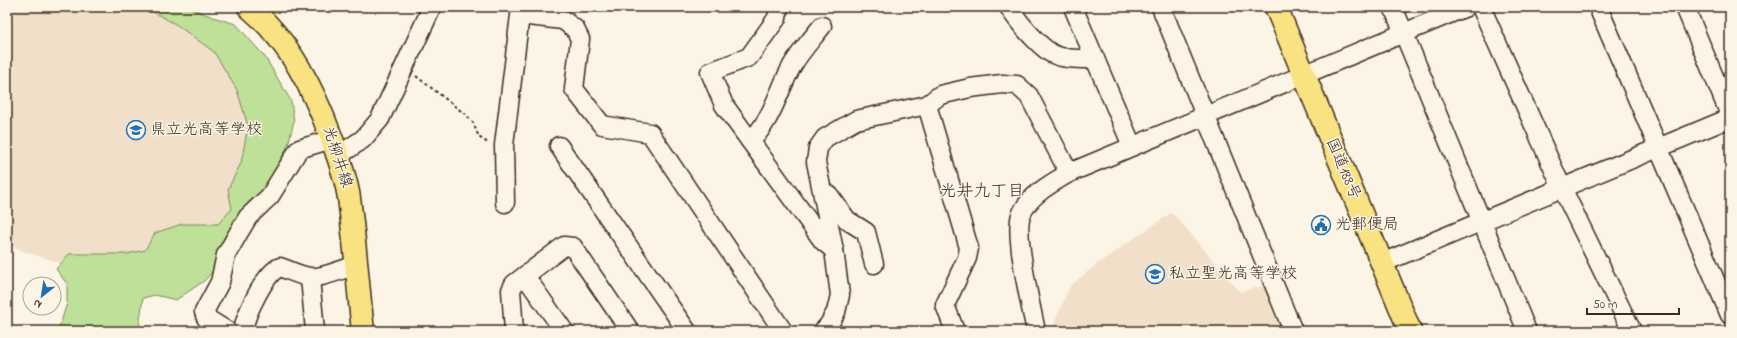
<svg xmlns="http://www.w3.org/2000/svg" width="1737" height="338" font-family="'Indie Flower','Klee One',sans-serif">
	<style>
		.built { fill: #f1dfc9 }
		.green { fill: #bee099; stroke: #7c855c }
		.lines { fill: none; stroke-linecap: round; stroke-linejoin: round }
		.minor-casing { stroke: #3b2a1e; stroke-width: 21 }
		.major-casing { stroke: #3b2a1e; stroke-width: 25 }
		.highway-casing { stroke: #3b2a1e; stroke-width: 25 }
		.path { stroke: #3b2a1e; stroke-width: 2; stroke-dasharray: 3 3; stroke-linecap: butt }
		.minor { stroke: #fcf5e5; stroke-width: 18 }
		.major { stroke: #f8e281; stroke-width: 22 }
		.highway { stroke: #f8e281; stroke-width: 22 }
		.labels { text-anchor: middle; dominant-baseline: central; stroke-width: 3; stroke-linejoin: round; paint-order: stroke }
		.poi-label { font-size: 16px; fill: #3b2a1e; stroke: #fcf5e5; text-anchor: start }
		.street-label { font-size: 16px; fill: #3b2a1e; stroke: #fcf5e5 }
		.neighbourhood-label { font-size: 17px; fill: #3b2a1e; stroke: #fcf5e5 }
	</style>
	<rect width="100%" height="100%" fill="#fcf5e5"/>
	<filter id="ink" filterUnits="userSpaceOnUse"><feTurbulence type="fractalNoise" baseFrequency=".025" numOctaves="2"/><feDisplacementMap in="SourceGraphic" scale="8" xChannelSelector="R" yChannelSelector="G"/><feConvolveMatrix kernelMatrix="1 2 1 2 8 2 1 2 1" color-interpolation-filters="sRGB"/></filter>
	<g filter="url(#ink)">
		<g class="built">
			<path d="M 7,7 L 171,7 L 254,78 L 258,185 L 196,249 L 110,271 L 57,262 L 23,251 L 7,243 Z"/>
			<path d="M 1171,213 L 1179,220 L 1240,292 L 1265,285 L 1283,331 L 1053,331 L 1055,321 L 1070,286 L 1097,264 Z"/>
		</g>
		<path class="green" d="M 144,7 L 187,7 L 213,17 L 236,24 L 265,57 L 291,101 L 294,121 L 288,145 L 274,175 L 250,208 L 235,221 L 227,234 L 215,269 L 204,281 L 176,300 L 155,295 L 143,298 L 139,328 L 141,331 L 58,331 L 67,303 L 67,284 L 56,269 L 69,254 L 127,254 L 145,250 L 155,233 L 182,224 L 218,224 L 232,209 L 228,189 L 241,163 L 248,126 L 237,90 L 214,52 L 177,25 Z"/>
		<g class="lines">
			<g class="minor-casing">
				<g id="minor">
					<path d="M 779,7 L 777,18 L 749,57 L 710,72 L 724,105 L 823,241 L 834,250"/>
					<path d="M 1009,7 C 1017,21 1038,45 1051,53 C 1063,60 1081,59 1095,59"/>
					<path d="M 1073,7 L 1132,146"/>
					<path d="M 1161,7 L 1293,331"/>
					<path d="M 1393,7 L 1527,331"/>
					<path d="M 1481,7 L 1562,188 L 1632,331"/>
					<path d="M 1598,7 L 1730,315"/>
					<path d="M 1685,7 L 1730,115"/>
					<path d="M 927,105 L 969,248 L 967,258 L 945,305 L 955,331"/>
					<path d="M 750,141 C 771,123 779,89 792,66 C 800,52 812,39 822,26"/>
					<path d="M 559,146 L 687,331"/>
					<path d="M 338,156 L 363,139 L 380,119 L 432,7"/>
					<path d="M 823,192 L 829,195 L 847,220 L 866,232 L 874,264"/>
					<path d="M 505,203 L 504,145 L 520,15 L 563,20 L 575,29 L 580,39 L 574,89 L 602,125 L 650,133 L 783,331"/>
					<path d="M 1382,263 L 1730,118"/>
					<path d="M 525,276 L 564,331"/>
					<path d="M 310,278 L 315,331"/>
					<path d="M 227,331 L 206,318 L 204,312 L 220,282 L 226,255 L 239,232 L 248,217 L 270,196 L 299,149 L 332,139"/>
					<path d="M 243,331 C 245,315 265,273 280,267 C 289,270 300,276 310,277 C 321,279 343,268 356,266"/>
					<path d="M 514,331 L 511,290 L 514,284 L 564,246 L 573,247 L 630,331"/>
					<path d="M 823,331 L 828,326 L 836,312 L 840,295 L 834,250 L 816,162 L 818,148 L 825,138 L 856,120 L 927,105 L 940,95 L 970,88 L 1002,84 L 1017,85 L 1029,96 L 1069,173"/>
					<path d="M 1036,331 C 1031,307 1014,235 1021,215 C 1029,195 1052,183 1069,173 L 1466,7"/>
				</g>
			</g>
			<g class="major-casing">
				<path id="major" d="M 249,7 C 289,41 313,88 331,137 C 338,156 346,177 349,198 C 355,242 358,287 363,331"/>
			</g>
			<g class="highway-casing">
				<path id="highway" d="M 1276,7 L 1410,331"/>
			</g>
			<path class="path" d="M 416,76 L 465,114 C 467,116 470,119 472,121 C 478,131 475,138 489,143"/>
			<use href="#minor" class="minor"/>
			<use href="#major" class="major"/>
			<use href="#highway" class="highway"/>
		</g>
	</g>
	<defs>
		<g id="school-ring" transform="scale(1)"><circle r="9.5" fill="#fcf5e5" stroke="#1f6fb2" stroke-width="1.5"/><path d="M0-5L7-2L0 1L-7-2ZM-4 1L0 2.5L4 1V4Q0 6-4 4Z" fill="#1f6fb2"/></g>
		<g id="civic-ring" transform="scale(1)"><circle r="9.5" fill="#fcf5e5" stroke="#1f6fb2" stroke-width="1.5"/><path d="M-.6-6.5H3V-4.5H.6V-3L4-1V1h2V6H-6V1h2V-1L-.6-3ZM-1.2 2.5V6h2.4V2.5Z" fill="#1f6fb2"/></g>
	</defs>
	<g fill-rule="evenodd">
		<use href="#school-ring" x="136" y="130"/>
		<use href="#civic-ring" x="1321" y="225"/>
		<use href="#school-ring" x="1155" y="274"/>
	</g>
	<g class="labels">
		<g class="poi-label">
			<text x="150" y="130">県立光高等学校</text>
			<text x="1335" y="225">光郵便局</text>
			<text x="1169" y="274">私立聖光高等学校</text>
		</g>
		<g class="street-label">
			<text transform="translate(337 157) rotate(72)">光柳井線</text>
			<text transform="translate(1343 169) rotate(67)">国道188号</text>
		</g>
		<g class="neighbourhood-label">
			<text x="982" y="191">光井九丁目</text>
		</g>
	</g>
	<rect width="1737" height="338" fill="none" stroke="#fcf5e5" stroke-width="24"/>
	<rect x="12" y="12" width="1713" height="314" fill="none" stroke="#3b2a1e" stroke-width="1.5" filter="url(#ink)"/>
	<g transform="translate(42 296) rotate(210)"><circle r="19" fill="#fcf5e5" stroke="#afa495"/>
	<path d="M0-3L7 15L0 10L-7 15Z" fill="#1f6fb2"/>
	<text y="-6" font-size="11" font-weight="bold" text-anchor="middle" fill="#3b2a1e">N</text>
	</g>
	<path d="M1587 308v6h92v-6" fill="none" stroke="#3b2a1e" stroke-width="2"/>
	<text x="1593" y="308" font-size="12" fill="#3b2a1e" stroke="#fcf5e5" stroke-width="3" paint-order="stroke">50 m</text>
</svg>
